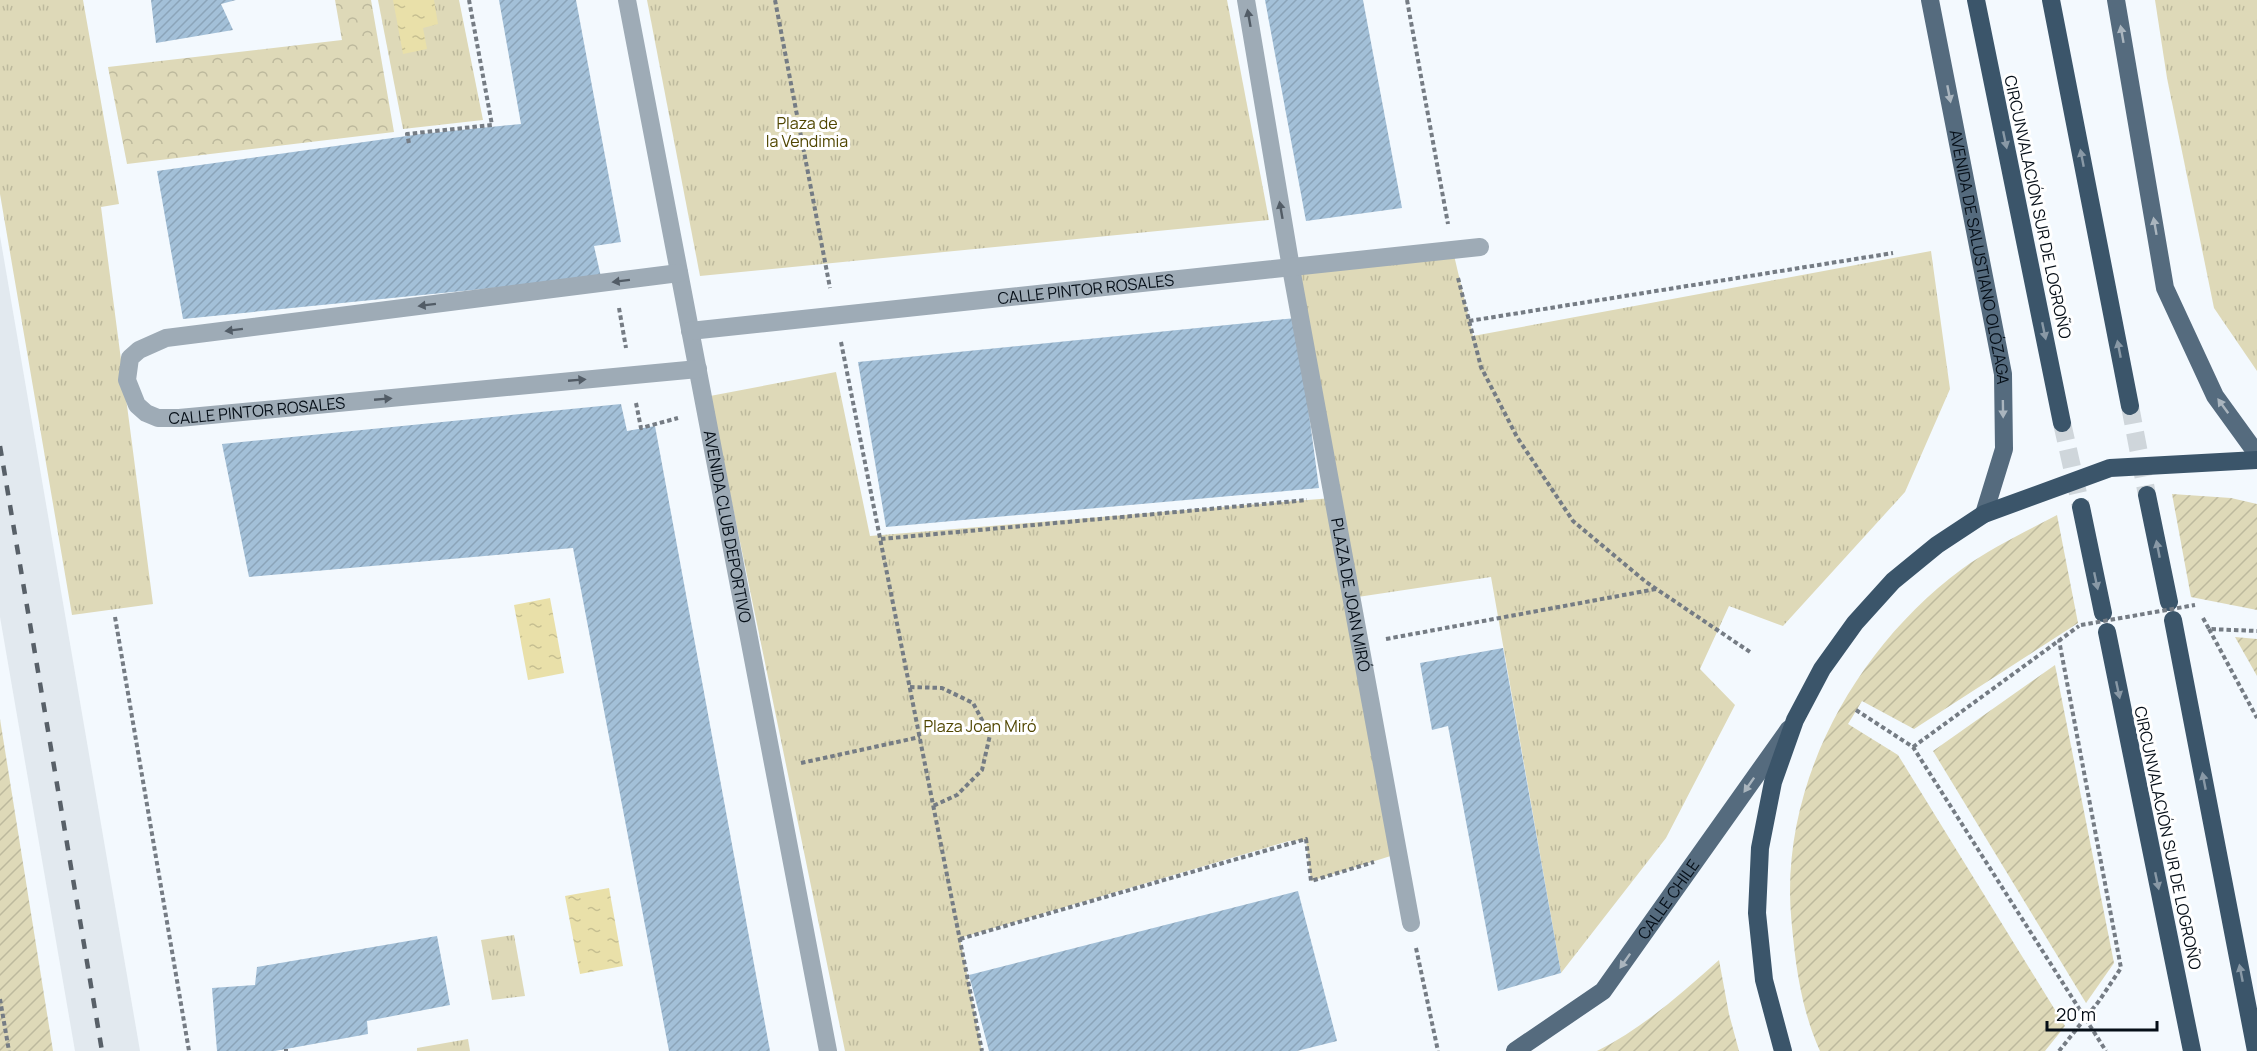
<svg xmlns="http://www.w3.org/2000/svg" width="2257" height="1051" font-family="Manrope,sans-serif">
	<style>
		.built { fill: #e2e9ef }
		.forest { fill: url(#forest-crowns) }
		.park { fill: url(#park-tufts) }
		.garden { fill: url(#garden-furrows) }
		.water { fill: url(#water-ripples) }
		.building { fill: url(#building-hatch) }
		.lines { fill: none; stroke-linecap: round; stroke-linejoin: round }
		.highway-tunnel { stroke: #cfd6db; stroke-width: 18; stroke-dasharray: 18 9; stroke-linecap: butt }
		.path { stroke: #757c84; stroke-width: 4; stroke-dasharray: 4.5 3; stroke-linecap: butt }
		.minor { stroke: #9eabb6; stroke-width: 18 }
		.major { stroke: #556b7e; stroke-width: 18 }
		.highway { stroke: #3b556a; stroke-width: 18 }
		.rail { stroke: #586068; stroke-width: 4.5; stroke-dasharray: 10 10; stroke-linecap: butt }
		.path-bridge { stroke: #757c84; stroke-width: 4; stroke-dasharray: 4.5 3; stroke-linecap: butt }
		.oneway { fill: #525c66 }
		.oneway2 { fill: #aab5be }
		.oneway3 { fill: #8999a6 }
		.labels { text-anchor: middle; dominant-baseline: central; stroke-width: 6; stroke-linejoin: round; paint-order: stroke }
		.park-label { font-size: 16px; fill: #504601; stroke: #fff }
		.street-label { font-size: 16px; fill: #050e17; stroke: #fff }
	</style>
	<defs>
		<pattern id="forest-crowns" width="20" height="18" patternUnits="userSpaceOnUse" patternTransform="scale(1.5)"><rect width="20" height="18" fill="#ded9b8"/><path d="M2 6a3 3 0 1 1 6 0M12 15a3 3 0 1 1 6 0" fill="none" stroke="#bdb99d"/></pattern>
		<pattern id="park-tufts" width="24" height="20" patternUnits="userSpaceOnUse" patternTransform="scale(1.5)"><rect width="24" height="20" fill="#ded9b8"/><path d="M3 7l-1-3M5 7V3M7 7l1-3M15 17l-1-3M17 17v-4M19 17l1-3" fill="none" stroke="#bdb99d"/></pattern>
		<pattern id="garden-furrows" width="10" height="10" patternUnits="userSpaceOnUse" patternTransform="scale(1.5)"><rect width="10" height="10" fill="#ded9b8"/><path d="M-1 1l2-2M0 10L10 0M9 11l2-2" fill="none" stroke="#bdb99d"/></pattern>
		<pattern id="water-ripples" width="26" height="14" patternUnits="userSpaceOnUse" patternTransform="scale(1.5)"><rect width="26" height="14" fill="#e9e0a9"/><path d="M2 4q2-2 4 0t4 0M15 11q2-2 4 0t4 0" fill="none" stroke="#c6bf91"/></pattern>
		<pattern id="building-hatch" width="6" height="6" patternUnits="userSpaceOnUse" patternTransform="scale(1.5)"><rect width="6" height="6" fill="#a3c0d8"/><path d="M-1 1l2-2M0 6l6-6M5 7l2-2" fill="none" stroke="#8ba4b9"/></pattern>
	</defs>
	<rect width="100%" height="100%" fill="#f3f9fe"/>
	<path class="built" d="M 0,236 L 140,1051 L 75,1051 L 0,617 Z"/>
	<path class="forest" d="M 335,0 L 371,0 L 394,132 L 127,164 L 108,67 L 342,40 Z"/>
	<g class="park">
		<path d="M 0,0 L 83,0 L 119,204 L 101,207 L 153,604 L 72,615 L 0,194 Z"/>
		<path d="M 378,0 L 459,0 L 483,120 L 403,129 Z"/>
		<path d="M 647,0 L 1227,0 L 1269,220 L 700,276 Z"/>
		<path d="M 2155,0 L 2257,0 L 2257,371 L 2214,308 L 2167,78 Z"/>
		<path d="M 1453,251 L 1473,336 L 1931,251 L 1950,389 L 1905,492 L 1783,626 L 1729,606 L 1700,669 L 1735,705 L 1666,838 L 1561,973 L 1491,577 L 1351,598 L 1397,854 L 1311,881 L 1306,840 L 1289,841 L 960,938 L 982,1051 L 845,1051 L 710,396 L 836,372 L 870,536 L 1332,498 L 1291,268 Z"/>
		<path d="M 514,935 L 525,996 L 492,1000 L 481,940 Z"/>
		<path d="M 468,1039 L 470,1051 L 417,1051 L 417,1048 Z"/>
	</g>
	<g class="garden">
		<path d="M 2172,494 L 2231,498 L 2257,504 L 2257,610 L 2191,597 Z"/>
		<path d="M 2057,515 L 2078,623 L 1914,729 L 1862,701 L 1848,724 L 1898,755 L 2065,1026 L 2045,1051 L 1820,1051 C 1805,1018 1798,982 1794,946 C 1792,928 1790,909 1790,891 C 1790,766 1862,643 1962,569 C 1991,548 2025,532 2057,515 Z"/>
		<path d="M 2235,637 L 2257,639 L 2257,676 Z"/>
		<path d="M 2055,665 L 2114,963 L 2086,1003 L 1933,751 Z"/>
		<path d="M 0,719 L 53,1051 L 0,1051 Z"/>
		<path d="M 1719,960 L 1729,1014 L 1739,1051 L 1597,1051 C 1643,1028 1681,994 1719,960 Z"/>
	</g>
	<g class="water">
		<path d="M 393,0 L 434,0 L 438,24 L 423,28 L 427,49 L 403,54 Z"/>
		<path d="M 550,598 L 564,673 L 528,680 L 514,605 Z"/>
		<path d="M 609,888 L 623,966 L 580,974 L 565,896 Z"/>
	</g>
	<g class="building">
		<path d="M 151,0 L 236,0 L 221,4 L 233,30 L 156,43 Z"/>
		<path d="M 499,0 L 576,0 L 621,242 L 594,246 L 601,277 L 183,319 L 157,171 L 421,134 L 521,124 Z"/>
		<path d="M 1265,0 L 1363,0 L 1402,208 L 1306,221 Z"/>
		<path d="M 1296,318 L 1319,488 L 886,527 L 858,362 Z"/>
		<path d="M 621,404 L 627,431 L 655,426 L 770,1051 L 669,1051 L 573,548 L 249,577 L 222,444 Z"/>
		<path d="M 1503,648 L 1561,973 L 1498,991 L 1448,726 L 1432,730 L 1420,663 Z"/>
		<path d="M 1298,891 L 1337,1041 L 1297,1051 L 989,1051 L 969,975 Z"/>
		<path d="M 437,936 L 450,1005 L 367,1021 L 368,1034 L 275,1051 L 217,1051 L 212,988 L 255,985 L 257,967 Z"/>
	</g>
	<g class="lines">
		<g class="highway-tunnel">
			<path d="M 2130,406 L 2147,495"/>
			<path d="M 2062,423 L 2081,507"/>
		</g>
		<g class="path">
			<path d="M 775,0 L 830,288"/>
			<path d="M 1407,0 L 1448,224"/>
			<path d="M 409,143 L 407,134 L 492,125 L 469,0"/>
			<path d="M 1458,278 L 1481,367 L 1517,437 L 1573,521 L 1646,582 L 1750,652"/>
			<path d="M 619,308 L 626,348"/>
			<path d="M 1469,321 L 1893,253"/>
			<path d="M 841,342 L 982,1051"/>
			<path d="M 636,403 L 641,428 L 678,418"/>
			<path d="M 881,539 L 1307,500"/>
			<path d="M 115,617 L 189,1051"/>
			<path d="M 2203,618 L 2209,629 L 2257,631"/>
			<path d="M 2209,629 L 2257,718"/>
			<path d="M 1386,639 L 1656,589"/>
			<path d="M 910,687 L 942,688 L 973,703 L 990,735 L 982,770 L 957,795 L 933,806"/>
			<path d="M 1856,710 L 1913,747 L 2106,1051"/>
			<path d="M 1913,747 L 2079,626"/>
			<path d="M 801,763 L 920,737"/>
			<path d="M 960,939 L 1306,839 L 1311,881 L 1374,862"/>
			<path d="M 1416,948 L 1438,1051"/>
			<path d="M 0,999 L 9,1051"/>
			<path d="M 286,1049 L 286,1051"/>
			<path d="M 2059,1051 L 2099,1001 L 2121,968 L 2059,640"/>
		</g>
		<g class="minor">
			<path id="s1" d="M 627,0 L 828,1051"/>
			<path id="s2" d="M 1246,0 L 1291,268 L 1411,923"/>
			<path id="s3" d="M 679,273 L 166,338 L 139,350 L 130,358 L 127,380 L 137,405 L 146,413 L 158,418 L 179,418 L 698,369"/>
			<path id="s4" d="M 690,331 L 1480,247"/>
		</g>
		<g class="major">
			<path id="s5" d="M 1930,0 L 2003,374 L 2004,449 L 1984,514"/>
			<path d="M 2116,0 L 2165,288 L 2215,396 L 2257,454"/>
			<path id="s6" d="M 1515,1051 L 1603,991 L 1789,729"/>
		</g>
		<g class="highway">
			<path d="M 1976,0 L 2062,423"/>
			<path d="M 2051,0 L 2130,406"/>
			<path d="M 2147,495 L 2169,602"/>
			<path d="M 2081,507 L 2103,613"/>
			<path d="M 2173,620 L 2256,1051"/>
			<path d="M 2107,632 L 2192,1051"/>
			<path d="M 1783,1051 L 1764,980 L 1757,913 L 1760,848 L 1773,782 L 1795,720 L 1822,669 L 1855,623 L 1893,581 L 1937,545 L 1984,514 L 2110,468 L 2257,460"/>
		</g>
		<path class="rail" d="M 0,446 L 102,1051"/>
		<path class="path-bridge" d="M 2081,625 L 2195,605"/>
	</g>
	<defs><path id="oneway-solid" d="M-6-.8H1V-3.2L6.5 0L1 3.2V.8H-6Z" transform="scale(1.5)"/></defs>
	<g class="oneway">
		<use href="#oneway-solid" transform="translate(1249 18) rotate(-100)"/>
		<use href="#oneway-solid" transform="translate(1281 210) rotate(-100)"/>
		<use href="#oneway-solid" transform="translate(621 281) rotate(173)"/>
		<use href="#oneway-solid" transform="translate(427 305) rotate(173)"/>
		<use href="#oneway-solid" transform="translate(234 330) rotate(173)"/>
		<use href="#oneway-solid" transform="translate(577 380) rotate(-5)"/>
		<use href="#oneway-solid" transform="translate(383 399) rotate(-5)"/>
	</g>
	<g class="oneway2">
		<use href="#oneway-solid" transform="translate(2122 34) rotate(-100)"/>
		<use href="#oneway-solid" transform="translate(1949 94) rotate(79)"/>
		<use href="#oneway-solid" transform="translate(2155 226) rotate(-100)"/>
		<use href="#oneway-solid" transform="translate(2223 406) rotate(-126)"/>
		<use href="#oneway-solid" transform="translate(2003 409) rotate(89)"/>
		<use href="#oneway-solid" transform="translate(1749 785) rotate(125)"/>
		<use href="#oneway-solid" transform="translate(1625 961) rotate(125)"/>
	</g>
	<g class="oneway3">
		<use href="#oneway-solid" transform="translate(2005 140) rotate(78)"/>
		<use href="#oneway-solid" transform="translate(2082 158) rotate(-101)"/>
		<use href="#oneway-solid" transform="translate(2044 331) rotate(78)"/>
		<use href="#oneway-solid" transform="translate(2119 349) rotate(-101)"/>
		<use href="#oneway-solid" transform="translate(2158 549) rotate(-101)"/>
		<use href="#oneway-solid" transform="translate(2096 581) rotate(78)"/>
		<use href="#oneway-solid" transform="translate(2118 690) rotate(78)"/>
		<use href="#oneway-solid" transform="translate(2204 781) rotate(-101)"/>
		<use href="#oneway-solid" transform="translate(2157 881) rotate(78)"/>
		<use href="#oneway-solid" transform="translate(2241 973) rotate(-101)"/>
	</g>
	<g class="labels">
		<g class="park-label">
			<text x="807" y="123">Plaza de<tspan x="807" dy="18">la Vendimia</tspan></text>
			<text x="980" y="726">Plaza Joan Miró</text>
		</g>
		<g class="street-label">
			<text transform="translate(2038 207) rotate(78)">CIRCUNVALACIÓN SUR DE LOGROÑO</text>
			<text stroke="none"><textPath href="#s5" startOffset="262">AVENIDA DE SALUSTIANO OLÓZAGA</textPath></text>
			<text stroke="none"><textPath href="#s4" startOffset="398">CALLE PINTOR ROSALES</textPath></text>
			<text stroke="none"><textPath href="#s3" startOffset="732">CALLE PINTOR ROSALES</textPath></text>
			<text stroke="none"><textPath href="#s1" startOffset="536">AVENIDA CLUB DEPORTIVO</textPath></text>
			<text stroke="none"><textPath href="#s2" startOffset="604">PLAZA DE JOAN MIRÓ</textPath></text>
			<text transform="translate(2168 838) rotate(78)">CIRCUNVALACIÓN SUR DE LOGROÑO</text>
			<text stroke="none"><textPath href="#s6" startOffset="219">CALLE CHILE</textPath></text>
		</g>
	</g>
	<path d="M2047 1021v9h110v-9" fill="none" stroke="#050e17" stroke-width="3"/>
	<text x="2056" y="1021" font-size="18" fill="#050e17" stroke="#ffffff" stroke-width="4.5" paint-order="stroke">20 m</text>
</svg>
